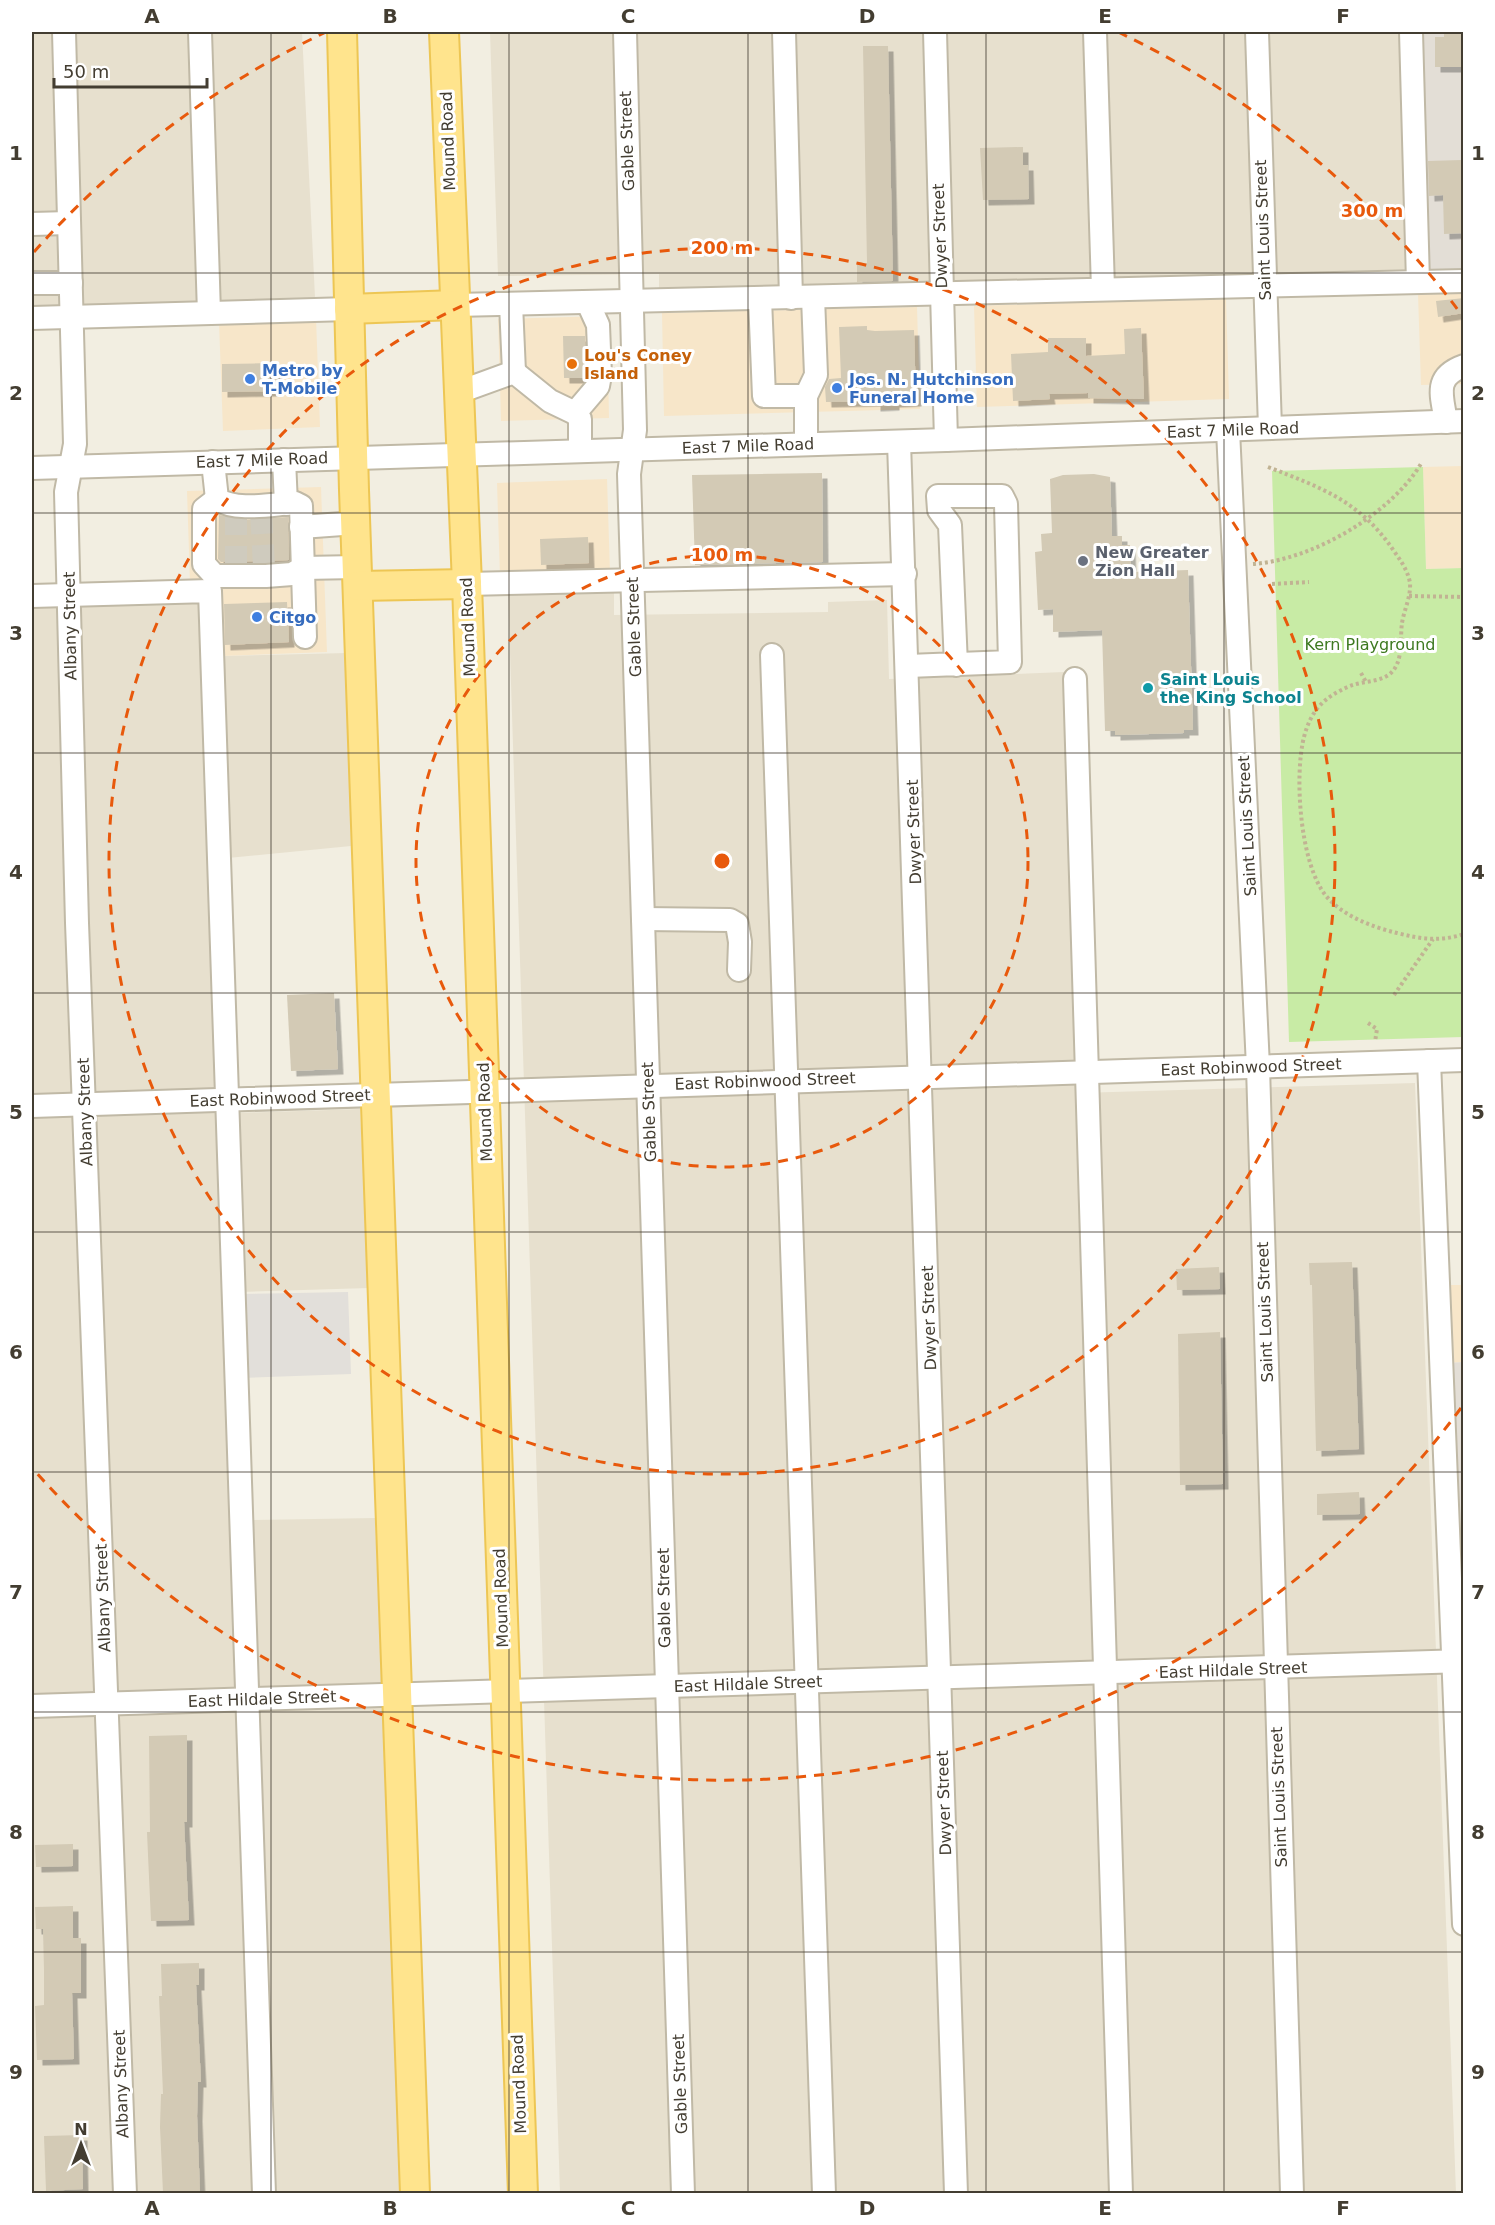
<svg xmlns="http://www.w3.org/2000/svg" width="1495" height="2225" font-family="'DejaVu Sans',sans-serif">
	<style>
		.residential { fill: #e7e0ce }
		.commercial { fill: #f7e6c9 }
		.industrial { fill: #e3ded6 }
		.green { fill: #c8eba5 }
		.parking { fill: #e2dfda }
		.building { fill: #d3cab5; filter: url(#shadow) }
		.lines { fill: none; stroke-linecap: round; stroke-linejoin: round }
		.minor-tunnel { stroke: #cfcbbe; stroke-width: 22; stroke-dasharray: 22 11; stroke-linecap: butt }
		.minor-casing { stroke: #c0b9a6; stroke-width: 26 }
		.major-casing { stroke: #edc654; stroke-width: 32 }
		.path { stroke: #c1b393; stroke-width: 4; stroke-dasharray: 3 3; stroke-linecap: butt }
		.minor { stroke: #fff; stroke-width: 22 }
		.major { stroke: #ffe48d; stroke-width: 28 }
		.grid { fill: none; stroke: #433d31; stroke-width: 1.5; stroke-opacity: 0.55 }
		.ring { fill: none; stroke: #e8590c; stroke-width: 3; stroke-dasharray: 10 8 }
		.food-dot { fill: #e8710a; stroke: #fff; stroke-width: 2 }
		.shop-dot { fill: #3f7fe0; stroke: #fff; stroke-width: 2 }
		.worship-dot { fill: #6b7280; stroke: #fff; stroke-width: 2 }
		.culture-dot { fill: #0f9aa8; stroke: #fff; stroke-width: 2 }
		.labels { text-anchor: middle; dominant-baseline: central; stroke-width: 6; stroke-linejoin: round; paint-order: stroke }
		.street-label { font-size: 16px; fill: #433d31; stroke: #fff }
		.food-label { font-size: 16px; font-weight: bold; fill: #c56008; stroke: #fff; text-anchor: start }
		.shop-label { font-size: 16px; font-weight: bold; fill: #366cbe; stroke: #fff; text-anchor: start }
		.worship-label { font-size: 16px; font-weight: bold; fill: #5b616d; stroke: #fff; text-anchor: start }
		.park-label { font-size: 16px; fill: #3e7921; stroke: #fff }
		.culture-label { font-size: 16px; font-weight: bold; fill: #0d838f; stroke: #fff; text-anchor: start }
		.centre { fill: #e8590c; stroke: #fff; stroke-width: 3 }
		.ring-label { font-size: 18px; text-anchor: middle; font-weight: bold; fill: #e8590c; stroke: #fff; stroke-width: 6; stroke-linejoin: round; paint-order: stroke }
		.neatline { fill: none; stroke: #433d31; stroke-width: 2 }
		.grid-label { font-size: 20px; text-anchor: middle; font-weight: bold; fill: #433d31 }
	</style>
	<defs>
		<filter id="shadow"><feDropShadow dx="5.5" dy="5.5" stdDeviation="0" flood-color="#0004"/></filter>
	</defs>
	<rect width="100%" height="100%" fill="#f2eee1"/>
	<g class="residential">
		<path d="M 32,32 L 302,32 L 316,318 L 32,328 Z"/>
		<path d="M 490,32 L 1400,32 L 1405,272 L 659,295 L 659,274 L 498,276 Z"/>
		<path d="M 219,582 L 222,656 L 347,653 L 351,846 L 228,858 L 236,1113 L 360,1109 L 369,1288 L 239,1292 L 253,1520 L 375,1518 L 401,2193 L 32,2193 L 32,589 Z"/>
		<path d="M 614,588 L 614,615 L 828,612 L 828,602 L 887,600 L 889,679 L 1064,672 L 1079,1093 L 1415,1083 L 1456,2193 L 560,2193 L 508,591 Z"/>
	</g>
	<g class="commercial">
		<path d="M 1463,292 L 1463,384 L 1421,385 L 1418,294 Z"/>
		<path d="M 1226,298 L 1229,399 L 977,407 L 974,306 Z"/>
		<path d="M 917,307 L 920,409 L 664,416 L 662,313 Z"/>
		<path d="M 607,316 L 609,418 L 501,421 L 498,319 Z"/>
		<path d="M 316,318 L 320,427 L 223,431 L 219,322 Z"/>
		<path d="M 1463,466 L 1463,568 L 1426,569 L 1423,467 Z"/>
		<path d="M 607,479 L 610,572 L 500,576 L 497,483 Z"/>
		<path d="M 321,487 L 327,652 L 222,656 L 219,582 L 190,583 L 187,491 Z"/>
		<path d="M 1447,1285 L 1463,1285 L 1463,1362 L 1449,1363 Z"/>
	</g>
	<g class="industrial">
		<path d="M 1419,32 L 1463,32 L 1463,273 L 1426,274 Z"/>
		<path d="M 1463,1362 L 1463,1631 L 1456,1631 L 1449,1363 Z"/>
	</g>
	<path class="green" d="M 1423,467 L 1426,569 L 1463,568 L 1463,1037 L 1289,1042 L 1272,471 Z"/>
	<path class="parking" d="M 348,1292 L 351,1374 L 241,1378 L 240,1294 Z"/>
	<g class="building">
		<path d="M 1444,32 L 1464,32 L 1464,67 L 1435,67 L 1435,37 L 1444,37 Z"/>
		<path d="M 863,46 L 888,46 L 893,281 L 857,282 L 857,263 L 867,263 Z"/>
		<path d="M 1023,147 L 1023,165 L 1028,165 L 1029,199 L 983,200 L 980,148 Z"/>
		<path d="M 1462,160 L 1464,233 L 1444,234 L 1443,195 L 1429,196 L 1428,161 Z"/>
		<path d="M 1464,298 L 1464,313 L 1438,317 L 1436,301 Z"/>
		<path d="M 867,326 L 867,330 L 875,331 L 914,330 L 916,401 L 894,402 L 894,405 L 875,406 L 875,401 L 826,402 L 825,387 L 829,379 L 841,378 L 839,327 Z"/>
		<path d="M 1141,328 L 1144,399 L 1088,398 L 1088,393 L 1049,394 L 1050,399 L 1013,401 L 1011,354 L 1048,352 L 1048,338 L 1086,338 L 1086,356 L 1125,354 L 1124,329 Z"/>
		<path d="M 563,336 L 585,336 L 586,378 L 564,378 Z"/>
		<path d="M 277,363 L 277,383 L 274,391 L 222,392 L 222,364 Z"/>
		<path d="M 822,473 L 823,562 L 695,565 L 692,475 Z"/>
		<path d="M 1094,474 L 1110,477 L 1112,536 L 1122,536 L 1122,545 L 1130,545 L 1131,572 L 1188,570 L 1193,730 L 1184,730 L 1184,733 L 1115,735 L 1115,731 L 1105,731 L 1102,630 L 1053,632 L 1053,609 L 1038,610 L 1035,552 L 1042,551 L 1041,534 L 1052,533 L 1050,479 L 1063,475 Z"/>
		<path d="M 219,515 L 244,520 L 288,517 L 289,560 L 221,562 L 218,559 Z"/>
		<path d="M 588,537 L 589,563 L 541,565 L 540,539 Z"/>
		<path d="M 287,602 L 289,642 L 225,645 L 224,604 Z"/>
		<path d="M 334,993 L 338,1069 L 291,1071 L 287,995 Z"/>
		<path d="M 1352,1262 L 1359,1449 L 1316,1451 L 1312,1285 L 1310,1285 L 1309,1263 Z"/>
		<path d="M 1219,1267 L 1220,1289 L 1177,1290 L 1176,1269 Z"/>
		<path d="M 1220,1332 L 1223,1484 L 1180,1485 L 1178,1334 Z"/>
		<path d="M 1359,1492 L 1360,1514 L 1317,1515 L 1317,1494 Z"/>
		<path d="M 187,1735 L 187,1822 L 184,1822 L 189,1920 L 151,1921 L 148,1855 L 147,1832 L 150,1832 L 149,1736 Z"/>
		<path d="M 73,1844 L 73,1866 L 36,1867 L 35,1845 Z"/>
		<path d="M 73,1906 L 73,1938 L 81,1938 L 81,1993 L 72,1993 L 74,2059 L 37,2060 L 35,2006 L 44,2005 L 44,1971 L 43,1929 L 36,1929 L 35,1907 Z"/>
		<path d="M 199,1963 L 199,1985 L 196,1985 L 201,2082 L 198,2082 L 197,2116 L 200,2193 L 163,2193 L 160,2127 L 161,2094 L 163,2094 L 159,1996 L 162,1996 L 161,1964 Z"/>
		<path d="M 82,2135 L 83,2189 L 46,2191 L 44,2136 Z"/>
	</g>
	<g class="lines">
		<g class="minor-tunnel">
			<path d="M 261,512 L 264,566"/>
			<path d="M 236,513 L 236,567"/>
		</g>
		<g class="minor-casing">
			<g id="minor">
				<path d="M 64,32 L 75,444 L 66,492 L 77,923 L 125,2194"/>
				<path d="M 200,32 L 209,313"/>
				<path d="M 625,32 L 635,430 L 629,474 L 683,2194"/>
				<path d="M 784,32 L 791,298"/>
				<path d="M 935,32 L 946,440"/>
				<path d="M 1095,32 L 1103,289"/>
				<path d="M 1257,32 L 1270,428"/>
				<path d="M 1411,32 L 1418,282"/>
				<path d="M 32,224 L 69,223"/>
				<path d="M 32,283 L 71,283"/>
				<path d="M 760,299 L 764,396 L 806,396"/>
				<path d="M 455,305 L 1464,281"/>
				<path d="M 32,318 L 349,309"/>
				<path d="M 514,372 L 550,401 L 575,413 L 580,419 L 580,451"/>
				<path d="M 459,392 L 514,372 L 511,304"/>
				<path d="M 575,413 L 598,386 L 600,375 L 598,325 L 588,303"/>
				<path d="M 1446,422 C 1442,395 1433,377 1464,366"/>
				<path d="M 1228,430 L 1258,1067 L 1292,2194"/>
				<path d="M 899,442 L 956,2194"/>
				<path d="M 806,444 L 806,396 L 816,375 L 813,297"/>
				<path d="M 284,460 L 286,504"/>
				<path d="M 213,462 L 217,499 C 237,512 272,504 295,503 L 301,506 L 305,637"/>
				<path d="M 32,468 L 946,440 L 1464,421"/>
				<path d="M 217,499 L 204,509 L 204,564 L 215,576 L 266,576 L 292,574 L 303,568 L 357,567"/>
				<path d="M 301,527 L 356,523"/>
				<path d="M 467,584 L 905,574"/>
				<path d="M 32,596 L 210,591 L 264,2194"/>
				<path d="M 772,655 L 824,2194"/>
				<path d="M 908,666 L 1010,662 L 1006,504 L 1002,496 L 938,496 L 939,510 L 950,525 L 956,665"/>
				<path d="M 1075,679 L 1121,2194"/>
				<path d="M 643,919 L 730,920 L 737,924 L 740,942 L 739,970"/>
				<path d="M 1429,1061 L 1464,1924"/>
				<path d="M 32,1106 L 1464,1060"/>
				<path d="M 32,1706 L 1464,1661"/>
			</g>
		</g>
		<g class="major-casing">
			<g id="major">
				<path d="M 342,32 L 354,490 L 415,2194"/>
				<path d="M 444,32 L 467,584 L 523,2194"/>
				<path d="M 349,309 L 455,305"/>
				<path d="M 358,586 L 467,584"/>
			</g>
		</g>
		<g class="path">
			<path d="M 1268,467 C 1322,488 1360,501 1394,551 C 1401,561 1408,571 1410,583 C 1411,597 1404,610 1402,623 C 1400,636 1403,655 1395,668 C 1386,683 1365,680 1350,686 C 1324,697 1311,710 1304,737 C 1294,776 1300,864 1326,896 C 1343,916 1372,927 1397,933 C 1421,939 1440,942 1464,934"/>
			<path d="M 1253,564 C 1312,560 1392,514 1422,462"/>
			<path d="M 1272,584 L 1309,582"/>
			<path d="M 1409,596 L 1464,597"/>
			<path d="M 1361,673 L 1366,682"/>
			<path d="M 1394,995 L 1433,939"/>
			<path d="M 1368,1023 L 1377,1029 L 1375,1042"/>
		</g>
		<use href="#minor" class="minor"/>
		<use href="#major" class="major"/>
	</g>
	<path class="grid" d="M 271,32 L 271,2194M 509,32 L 509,2194M 748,32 L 748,2194M 986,32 L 986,2194M 1224,32 L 1224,2194M 32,273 L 1464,273M 32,513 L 1464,513M 32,753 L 1464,753M 32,993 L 1464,993M 32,1232 L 1464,1232M 32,1472 L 1464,1472M 32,1712 L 1464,1712M 32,1952 L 1464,1952"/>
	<g class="ring">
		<circle cx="722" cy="861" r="306"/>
		<circle cx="722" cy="861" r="613"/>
		<path d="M1461 1408A919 919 0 0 1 34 1470M34 252A919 919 0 0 1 326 32M1118 32A919 919 0 0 1 1461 314"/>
	</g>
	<circle class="food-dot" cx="572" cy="364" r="6"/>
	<g class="shop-dot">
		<circle cx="250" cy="379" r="6"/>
		<circle cx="837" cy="388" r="6"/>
		<circle cx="257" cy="617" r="6"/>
	</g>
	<circle class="worship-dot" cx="1083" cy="561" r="6"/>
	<circle class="culture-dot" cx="1148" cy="688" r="6"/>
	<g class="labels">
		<g class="street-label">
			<text transform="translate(448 141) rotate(-92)">Mound Road</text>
			<text transform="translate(627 141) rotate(-92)">Gable Street</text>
			<text transform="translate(1263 230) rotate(-92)">Saint Louis Street</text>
			<text transform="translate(940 236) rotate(-92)">Dwyer Street</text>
			<text transform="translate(1233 430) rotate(-2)">East 7 Mile Road</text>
			<text transform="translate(748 446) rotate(-2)">East 7 Mile Road</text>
			<text transform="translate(262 460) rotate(-2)">East 7 Mile Road</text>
			<text transform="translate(70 626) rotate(-91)">Albany Street</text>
			<text transform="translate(468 627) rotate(-92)">Mound Road</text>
			<text transform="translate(634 627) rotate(-92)">Gable Street</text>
			<text transform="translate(1247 826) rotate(-93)">Saint Louis Street</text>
			<text transform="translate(914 832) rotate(-92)">Dwyer Street</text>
			<text transform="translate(1251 1067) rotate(-2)">East Robinwood Street</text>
			<text transform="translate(765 1081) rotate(-2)">East Robinwood Street</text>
			<text transform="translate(280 1098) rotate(-2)">East Robinwood Street</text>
			<text transform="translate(85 1112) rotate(-92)">Albany Street</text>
			<text transform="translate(485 1112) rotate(-92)">Mound Road</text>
			<text transform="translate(649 1112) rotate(-92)">Gable Street</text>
			<text transform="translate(1265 1312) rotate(-92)">Saint Louis Street</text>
			<text transform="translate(929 1318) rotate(-92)">Dwyer Street</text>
			<text transform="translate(103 1598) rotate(-92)">Albany Street</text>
			<text transform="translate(501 1598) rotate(-92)">Mound Road</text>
			<text transform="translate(664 1598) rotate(-91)">Gable Street</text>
			<text transform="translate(1233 1670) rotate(-2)">East Hildale Street</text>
			<text transform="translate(748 1684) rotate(-2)">East Hildale Street</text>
			<text transform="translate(262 1699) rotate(-2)">East Hildale Street</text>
			<text transform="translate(1279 1797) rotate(-92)">Saint Louis Street</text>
			<text transform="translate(944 1803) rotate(-92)">Dwyer Street</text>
			<text transform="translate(121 2084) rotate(-92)">Albany Street</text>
			<text transform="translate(519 2084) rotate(-92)">Mound Road</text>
			<text transform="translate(680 2084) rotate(-92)">Gable Street</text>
		</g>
		<g class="food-label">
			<text x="584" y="355">Lou's Coney<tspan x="584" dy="18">Island</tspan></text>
		</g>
		<g class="shop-label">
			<text x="262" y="370">Metro by<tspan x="262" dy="18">T-Mobile</tspan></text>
			<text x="849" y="379">Jos. N. Hutchinson<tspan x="849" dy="18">Funeral Home</tspan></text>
			<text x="269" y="617">Citgo</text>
		</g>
		<g class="worship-label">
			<text x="1095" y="552">New Greater<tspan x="1095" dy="18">Zion Hall</tspan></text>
		</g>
		<g class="park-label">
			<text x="1370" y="644">Kern Playground</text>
		</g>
		<g class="culture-label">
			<text x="1160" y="679">Saint Louis<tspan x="1160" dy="18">the King School</tspan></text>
		</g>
	</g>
	<circle cx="722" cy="861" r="9" class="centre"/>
	<g class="ring-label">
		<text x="1372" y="217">300 m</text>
		<text x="722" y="254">200 m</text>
		<text x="722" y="561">100 m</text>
	</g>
	<rect width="1495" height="2225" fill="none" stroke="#ffffff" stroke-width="66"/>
	<g transform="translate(81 2144)" stroke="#ffffff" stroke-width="4.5" paint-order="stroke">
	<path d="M0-4.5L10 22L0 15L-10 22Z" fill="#433d31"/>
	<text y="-9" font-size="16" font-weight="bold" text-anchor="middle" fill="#433d31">N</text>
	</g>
	<path d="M54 78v9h153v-9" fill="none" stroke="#433d31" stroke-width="3"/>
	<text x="63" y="78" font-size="18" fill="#433d31" stroke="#ffffff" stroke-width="4.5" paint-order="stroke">50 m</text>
	<rect x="33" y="33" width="1429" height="2159" class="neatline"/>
	<g class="grid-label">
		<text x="152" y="23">A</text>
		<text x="390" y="23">B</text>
		<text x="628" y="23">C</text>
		<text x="867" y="23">D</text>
		<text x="1105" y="23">E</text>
		<text x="1343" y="23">F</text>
		<text x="16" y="160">1</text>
		<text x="1478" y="160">1</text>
		<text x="16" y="400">2</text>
		<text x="1478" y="400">2</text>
		<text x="16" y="640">3</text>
		<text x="1478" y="640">3</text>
		<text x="16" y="879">4</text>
		<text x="1478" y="879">4</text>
		<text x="16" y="1119">5</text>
		<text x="1478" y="1119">5</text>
		<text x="16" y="1359">6</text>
		<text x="1478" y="1359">6</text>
		<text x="16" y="1599">7</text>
		<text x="1478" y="1599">7</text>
		<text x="16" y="1839">8</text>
		<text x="1478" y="1839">8</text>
		<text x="16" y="2079">9</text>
		<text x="1478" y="2079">9</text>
		<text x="152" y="2215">A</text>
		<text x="390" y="2215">B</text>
		<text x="628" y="2215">C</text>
		<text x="867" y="2215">D</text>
		<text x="1105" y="2215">E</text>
		<text x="1343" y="2215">F</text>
	</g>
</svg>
